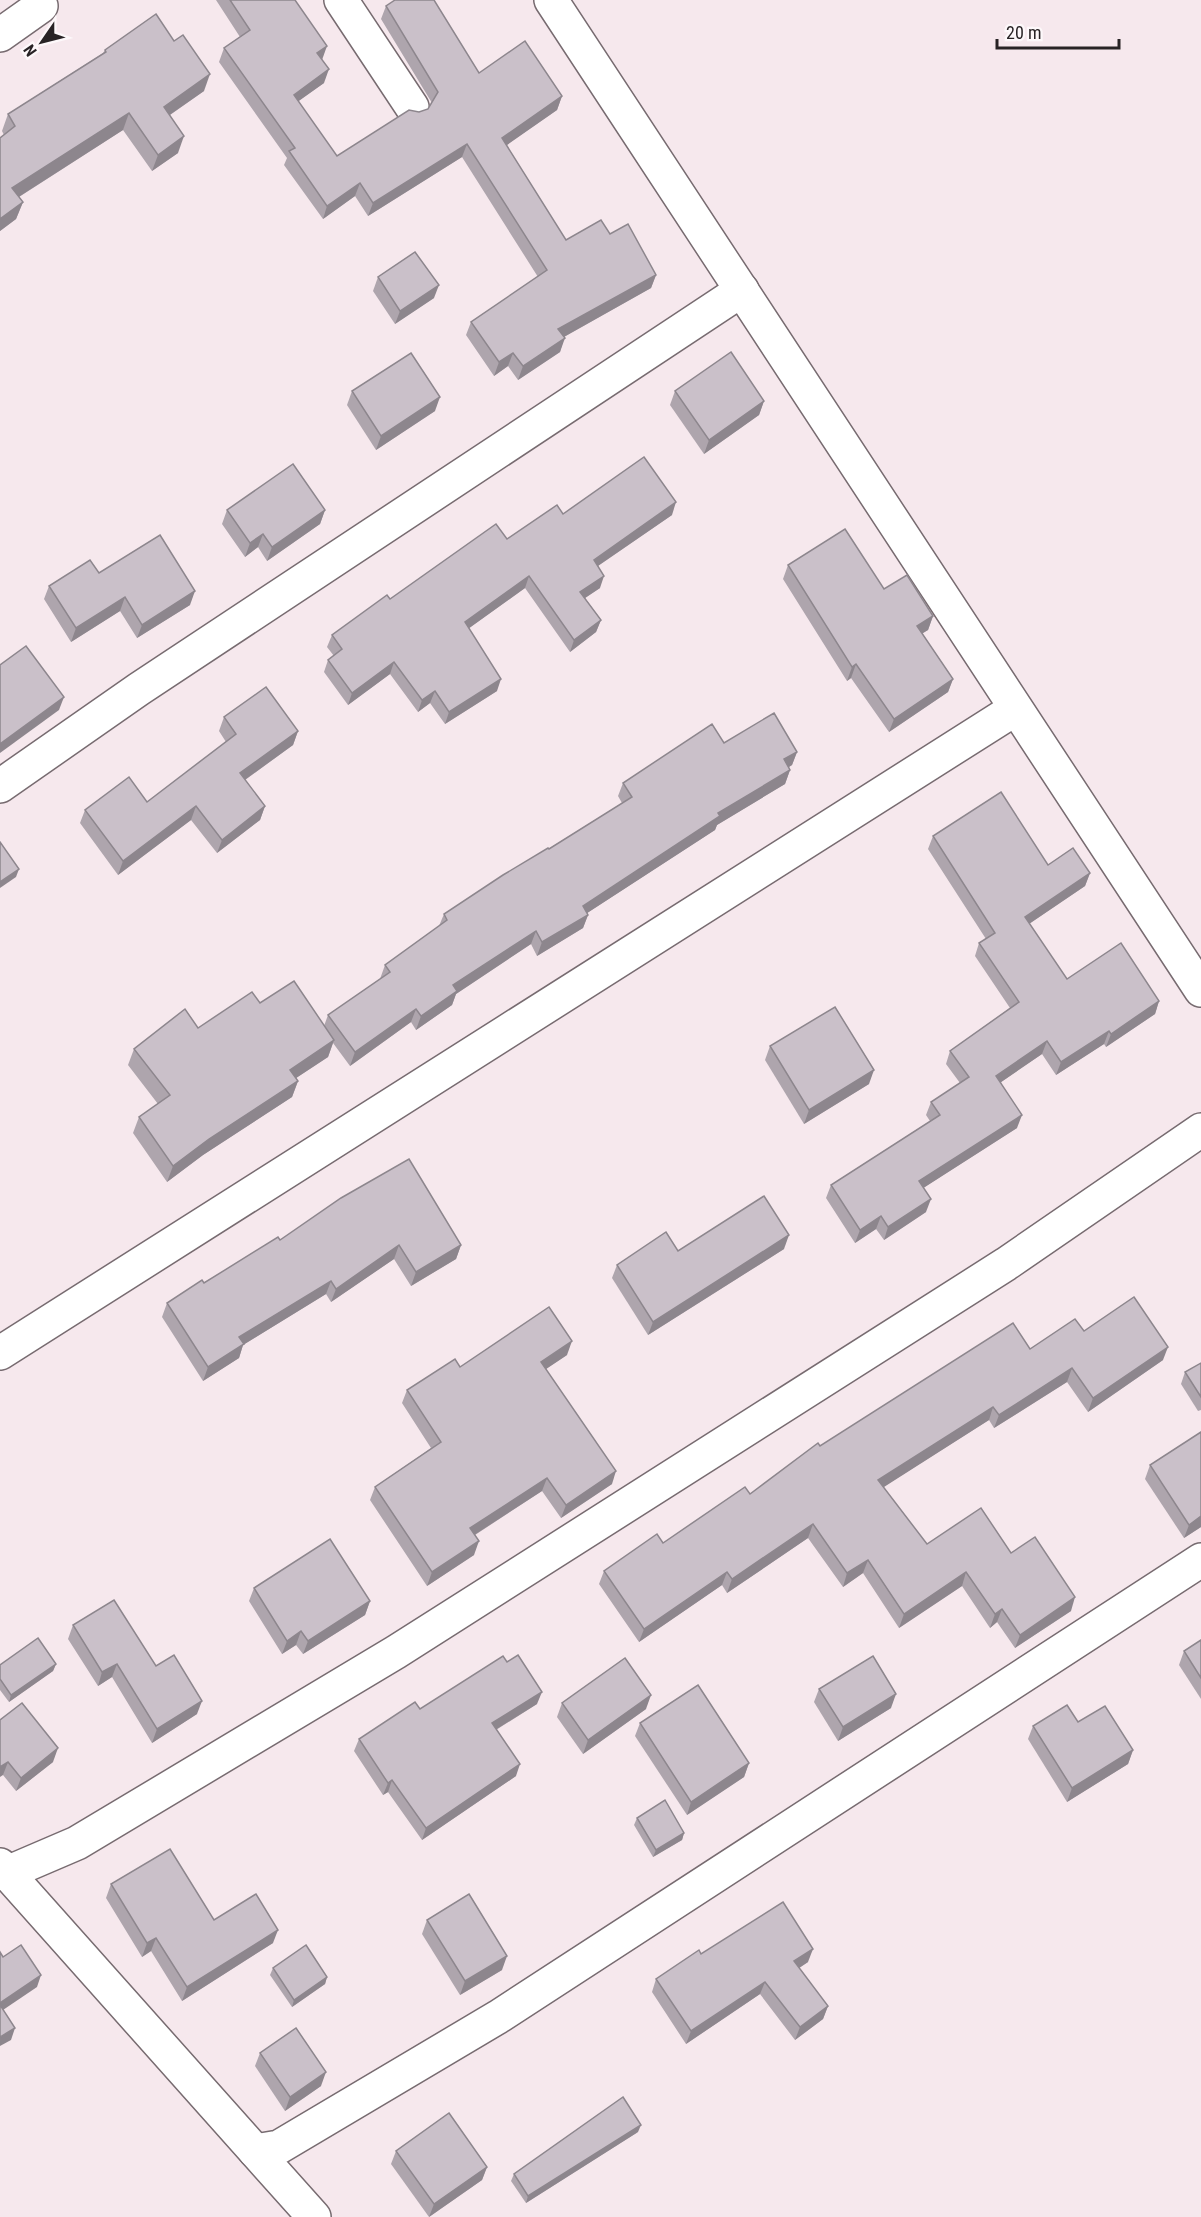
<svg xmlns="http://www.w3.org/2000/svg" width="1201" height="2217" font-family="'Roboto Condensed',sans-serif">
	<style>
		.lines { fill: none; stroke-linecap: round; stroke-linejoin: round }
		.minor-casing { stroke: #776b70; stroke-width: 36 }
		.minor { stroke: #fff; stroke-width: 33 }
		.wall { fill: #aea5ad }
		.shaded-wall { fill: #8d868d }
		.building { fill: #cac0c9; stroke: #8d868d; stroke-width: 1.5 }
	</style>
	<rect width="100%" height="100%" fill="#f6e8ed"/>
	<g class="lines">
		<g class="minor-casing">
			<g id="minor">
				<path d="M 341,0 L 412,107"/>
				<path d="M 551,0 L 1201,990"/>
				<path d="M 0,35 L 41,6"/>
				<path d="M 0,786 L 139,689 L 742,290"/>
				<path d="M 0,1353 L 1015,709"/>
				<path d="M 0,1865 L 255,2151 L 279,2147 L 498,2017 L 1201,1560"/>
				<path d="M 0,1873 L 7,1873 L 77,1843 L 396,1652 L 1006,1264 L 1201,1130"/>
				<path d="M 255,2151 L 314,2217"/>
			</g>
		</g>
		<use href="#minor" class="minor"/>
	</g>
	<g class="wall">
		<path d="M 216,0 L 295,0 L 322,60 L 324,83 L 298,101 L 337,156 L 419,112 L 428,109 L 432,103 L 381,19 L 386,6 L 479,73 L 562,96 L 557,110 L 506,145 L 566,240 L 610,234 L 656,275 L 651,288 L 564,337 L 560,352 L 518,380 L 508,366 L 494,376 L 466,335 L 471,322 L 538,277 L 462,157 L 368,216 L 355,196 L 323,219 L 284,165 L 287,158 L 219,62 L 224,48 L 240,37 Z"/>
		<path d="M 105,50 L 204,91 L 170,115 L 178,153 L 152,171 L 123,130 L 19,197 L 23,202 L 16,219 L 0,231 L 0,138 L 4,135 L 2,131 L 8,114 L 103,53 Z"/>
		<path d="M 378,277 L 434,298 L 395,324 L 373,291 Z"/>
		<path d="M 352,391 L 435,411 L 376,450 L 347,405 Z"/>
		<path d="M 675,391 L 764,401 L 759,415 L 704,454 L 670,405 Z"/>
		<path d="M 227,510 L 325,510 L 320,524 L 267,561 L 258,547 L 245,557 L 222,524 Z"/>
		<path d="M 563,514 L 672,515 L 598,566 L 600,588 L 585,598 L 601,620 L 596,632 L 570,652 L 525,588 L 469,628 L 497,691 L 445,724 L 430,703 L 418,712 L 390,674 L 348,705 L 324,672 L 328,660 L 334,656 L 327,647 L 332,635 L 390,599 L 507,539 Z"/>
		<path d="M 788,565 L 933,616 L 928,630 L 922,633 L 953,679 L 948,692 L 889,732 L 851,678 L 847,681 L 783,579 Z"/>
		<path d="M 99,573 L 190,605 L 137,638 L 120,611 L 71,642 L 44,599 L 49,586 Z"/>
		<path d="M 224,717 L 298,731 L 293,745 L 245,780 L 265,806 L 260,820 L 217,853 L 191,820 L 118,875 L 80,823 L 85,810 L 147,802 L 226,742 L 219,731 Z"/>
		<path d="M 724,743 L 797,752 L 792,765 L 789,767 L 790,770 L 785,784 L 717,825 L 715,830 L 587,913 L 588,915 L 583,928 L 537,956 L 531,944 L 456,994 L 452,1005 L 416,1030 L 411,1022 L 350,1066 L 333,1043 L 328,1057 L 296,1078 L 298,1081 L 292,1097 L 203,1155 L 167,1182 L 133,1133 L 139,1117 L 158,1104 L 128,1065 L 134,1049 L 198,1028 L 260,1003 L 324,1026 L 328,1015 L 380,979 L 385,965 L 439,926 L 444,914 L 622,803 L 618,796 L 623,783 Z"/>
		<path d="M 933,836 L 1048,865 L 1090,873 L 1085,886 L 1029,924 L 1067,979 L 1159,1001 L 1155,1014 L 1106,1047 L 1104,1044 L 1056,1075 L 1042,1054 L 1001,1082 L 1017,1128 L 923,1188 L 926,1212 L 884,1240 L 876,1229 L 855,1243 L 826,1198 L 831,1185 L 930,1121 L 926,1115 L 931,1102 L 960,1083 L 946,1064 L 950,1051 L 1010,1008 L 975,956 L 979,943 L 986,939 L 928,849 Z"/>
		<path d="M 770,1046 L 869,1084 L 804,1124 L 765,1060 Z"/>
		<path d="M 280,1240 L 461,1245 L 456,1259 L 411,1286 L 394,1259 L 331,1302 L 326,1294 L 243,1345 L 239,1358 L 203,1381 L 162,1317 L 167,1303 Z"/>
		<path d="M 784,1249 L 648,1335 L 612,1278 L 617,1265 L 678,1251 Z"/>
		<path d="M 1084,1331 L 1163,1360 L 1088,1412 L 1067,1382 L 994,1428 L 989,1420 L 883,1487 L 927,1544 L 1011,1553 L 1071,1611 L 1015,1648 L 997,1622 L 990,1628 L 962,1586 L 899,1628 L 863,1573 L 843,1587 L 808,1538 L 727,1593 L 722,1585 L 639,1642 L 599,1584 L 604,1571 L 663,1543 L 750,1494 L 820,1446 L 1030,1349 Z"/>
		<path d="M 567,1355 L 546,1369 L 612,1484 L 561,1518 L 542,1491 L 475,1535 L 474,1555 L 427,1586 L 370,1500 L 375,1487 L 431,1448 L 402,1403 L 407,1390 L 460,1367 Z"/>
		<path d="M 1201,1363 L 1201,1410 L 1198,1411 L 1181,1384 L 1185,1372 Z"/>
		<path d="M 1201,1432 L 1201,1527 L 1184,1538 L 1145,1479 L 1150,1465 Z"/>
		<path d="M 254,1588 L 370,1601 L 365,1615 L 303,1654 L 296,1645 L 282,1654 L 249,1601 Z"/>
		<path d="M 73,1625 L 156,1666 L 197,1714 L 152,1743 L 112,1677 L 98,1686 L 68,1639 Z"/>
		<path d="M 1201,1640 L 1201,1699 L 1179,1665 L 1184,1651 Z"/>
		<path d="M 56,1664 L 53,1671 L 9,1702 L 0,1690 L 0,1665 Z"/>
		<path d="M 819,1689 L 891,1708 L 838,1741 L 814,1702 Z"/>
		<path d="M 562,1703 L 646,1709 L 583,1754 L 557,1717 Z"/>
		<path d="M 537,1704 L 496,1730 L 516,1776 L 422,1840 L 388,1792 L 383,1795 L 354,1751 L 359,1739 L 420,1709 Z"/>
		<path d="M 0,1720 L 53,1762 L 16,1791 L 3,1775 Z"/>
		<path d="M 1078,1722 L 1133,1750 L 1128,1764 L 1067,1802 L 1028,1739 L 1033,1726 Z"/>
		<path d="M 640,1723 L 749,1763 L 744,1777 L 687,1815 L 635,1736 Z"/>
		<path d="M 637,1818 L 684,1833 L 682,1840 L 653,1857 L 634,1825 Z"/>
		<path d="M 111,1884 L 214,1920 L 273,1943 L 182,2001 L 151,1951 L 142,1957 L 106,1898 Z"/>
		<path d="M 427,1920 L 502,1970 L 460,1995 L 422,1934 Z"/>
		<path d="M 701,1954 L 808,1962 L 799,1968 L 828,2006 L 823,2019 L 795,2040 L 760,1994 L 686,2044 L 652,1992 L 656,1979 Z"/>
		<path d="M 273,1968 L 327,1977 L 325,1984 L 292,2007 L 270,1975 Z"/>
		<path d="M 260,2053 L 321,2086 L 285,2111 L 255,2066 Z"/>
		<path d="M 638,2132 L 526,2203 L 511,2181 L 514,2174 Z"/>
		<path d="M 396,2151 L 487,2167 L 482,2180 L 429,2217 L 391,2164 Z"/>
	</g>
	<g class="shaded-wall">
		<path d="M 327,46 L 322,60 L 317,53 Z"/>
		<path d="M 329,69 L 324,83 L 289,108 L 294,95 Z"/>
		<path d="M 210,74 L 204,91 L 158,123 L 164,107 Z"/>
		<path d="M 562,96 L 557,110 L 497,152 L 502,138 Z"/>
		<path d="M 129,113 L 123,130 L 6,205 L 12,188 Z"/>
		<path d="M 184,136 L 178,153 L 152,171 L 158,155 Z"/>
		<path d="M 467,144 L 462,157 L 368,216 L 373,203 Z"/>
		<path d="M 360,183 L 355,196 L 323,219 L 327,206 Z"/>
		<path d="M 23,202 L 16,219 L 0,231 L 0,219 Z"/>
		<path d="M 656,275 L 651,288 L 553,343 L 558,329 Z"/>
		<path d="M 439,285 L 434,298 L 395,324 L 400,311 Z"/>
		<path d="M 565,338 L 560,352 L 518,380 L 523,366 Z"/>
		<path d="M 513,353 L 508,366 L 494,376 L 499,362 Z"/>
		<path d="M 440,397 L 435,411 L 376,450 L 381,436 Z"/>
		<path d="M 764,401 L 759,415 L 704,454 L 709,440 Z"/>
		<path d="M 676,502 L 672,515 L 589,572 L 594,560 Z"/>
		<path d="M 325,510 L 320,524 L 267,561 L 272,547 Z"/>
		<path d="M 263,534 L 258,547 L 245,557 L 250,543 Z"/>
		<path d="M 529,576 L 525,588 L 461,634 L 465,622 Z"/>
		<path d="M 604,576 L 600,588 L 576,604 L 580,592 Z"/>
		<path d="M 195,591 L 190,605 L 137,638 L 142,625 Z"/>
		<path d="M 125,597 L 120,611 L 71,642 L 76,628 Z"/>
		<path d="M 933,616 L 928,630 L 912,640 L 917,626 Z"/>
		<path d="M 601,620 L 596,632 L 570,652 L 574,640 Z"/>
		<path d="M 394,662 L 390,674 L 348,705 L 352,693 Z"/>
		<path d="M 856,664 L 851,678 L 847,681 L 852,667 Z"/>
		<path d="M 501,679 L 497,691 L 445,724 L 449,712 Z"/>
		<path d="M 953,679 L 948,692 L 889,732 L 894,719 Z"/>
		<path d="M 435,691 L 430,703 L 418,712 L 422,700 Z"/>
		<path d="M 64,697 L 59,710 L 0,753 L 0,744 Z"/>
		<path d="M 298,731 L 293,745 L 235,787 L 240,773 Z"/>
		<path d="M 797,752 L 792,765 L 779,773 L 784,759 Z"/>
		<path d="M 790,770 L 785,784 L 717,825 L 715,830 L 578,919 L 583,906 L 718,813 Z"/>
		<path d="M 196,806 L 191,820 L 118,875 L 123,861 Z"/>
		<path d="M 265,806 L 260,820 L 217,853 L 222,840 Z"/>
		<path d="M 19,869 L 16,877 L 0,888 L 0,882 Z"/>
		<path d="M 1090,873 L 1085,886 L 1020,930 L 1025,917 Z"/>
		<path d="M 588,915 L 583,928 L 537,956 L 542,942 Z"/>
		<path d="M 536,931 L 531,944 L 456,994 L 452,1005 L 416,1030 L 421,1016 L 453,985 Z"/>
		<path d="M 1159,1001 L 1155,1014 L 1106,1047 L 1111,1034 Z"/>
		<path d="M 416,1009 L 411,1022 L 350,1066 L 355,1052 Z"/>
		<path d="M 1109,1031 L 1104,1044 L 1056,1075 L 1061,1062 Z"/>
		<path d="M 334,1040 L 328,1057 L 284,1086 L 290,1070 Z"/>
		<path d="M 1047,1041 L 1042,1054 L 991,1089 L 996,1076 Z"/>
		<path d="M 874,1070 L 869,1084 L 804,1124 L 809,1110 Z"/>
		<path d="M 298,1081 L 292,1097 L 203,1155 L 167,1182 L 173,1166 L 209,1139 Z"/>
		<path d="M 1022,1115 L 1017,1128 L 914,1194 L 919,1181 Z"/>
		<path d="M 931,1199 L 926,1212 L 884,1240 L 888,1227 Z"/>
		<path d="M 881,1216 L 876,1229 L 855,1243 L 860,1230 Z"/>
		<path d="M 789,1235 L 784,1249 L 648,1335 L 653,1322 Z"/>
		<path d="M 399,1245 L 394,1259 L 331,1302 L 336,1289 Z"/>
		<path d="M 461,1245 L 456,1259 L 411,1286 L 416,1272 Z"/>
		<path d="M 331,1281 L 326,1294 L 243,1345 L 239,1358 L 203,1381 L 208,1367 L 239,1337 Z"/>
		<path d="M 572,1341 L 567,1355 L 537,1375 L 541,1362 Z"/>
		<path d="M 1168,1347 L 1163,1360 L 1088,1412 L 1093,1398 Z"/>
		<path d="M 1072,1368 L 1067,1382 L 994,1428 L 999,1415 Z"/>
		<path d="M 993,1407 L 989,1420 L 873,1494 L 878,1480 Z"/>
		<path d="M 616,1471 L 612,1484 L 561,1518 L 566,1505 Z"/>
		<path d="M 547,1478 L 542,1491 L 465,1541 L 470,1528 Z"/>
		<path d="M 1201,1516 L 1201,1527 L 1184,1538 L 1189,1525 Z"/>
		<path d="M 813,1524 L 808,1538 L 727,1593 L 732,1579 Z"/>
		<path d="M 479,1541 L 474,1555 L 427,1586 L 432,1572 Z"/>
		<path d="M 868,1560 L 863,1573 L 843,1587 L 847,1573 Z"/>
		<path d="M 727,1572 L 722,1585 L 639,1642 L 644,1629 Z"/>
		<path d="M 966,1572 L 962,1586 L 899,1628 L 904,1614 Z"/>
		<path d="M 1075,1597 L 1071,1611 L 1015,1648 L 1020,1635 Z"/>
		<path d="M 370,1601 L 365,1615 L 303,1654 L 308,1641 Z"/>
		<path d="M 1002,1609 L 997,1622 L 990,1628 L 995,1614 Z"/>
		<path d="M 301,1631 L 296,1645 L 282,1654 L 287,1641 Z"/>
		<path d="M 56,1664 L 53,1671 L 9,1702 L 11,1695 Z"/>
		<path d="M 117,1664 L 112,1677 L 98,1686 L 102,1672 Z"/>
		<path d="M 542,1692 L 537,1704 L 487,1735 L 492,1723 Z"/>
		<path d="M 896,1694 L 891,1708 L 838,1741 L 843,1727 Z"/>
		<path d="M 651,1695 L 646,1709 L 583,1754 L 588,1740 Z"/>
		<path d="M 202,1701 L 197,1714 L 152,1743 L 157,1729 Z"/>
		<path d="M 58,1748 L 53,1762 L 16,1791 L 21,1778 Z"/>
		<path d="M 1133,1750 L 1128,1764 L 1067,1802 L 1072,1788 Z"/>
		<path d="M 8,1762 L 3,1775 L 0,1777 L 0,1767 Z"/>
		<path d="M 749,1763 L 744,1777 L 687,1815 L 691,1802 Z"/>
		<path d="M 520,1764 L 516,1776 L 422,1840 L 426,1828 Z"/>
		<path d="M 392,1780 L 388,1792 L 383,1795 L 388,1783 Z"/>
		<path d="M 684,1833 L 682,1840 L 653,1857 L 656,1850 Z"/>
		<path d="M 278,1930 L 273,1943 L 182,2001 L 187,1987 Z"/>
		<path d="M 156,1938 L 151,1951 L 142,1957 L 147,1943 Z"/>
		<path d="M 813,1949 L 808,1962 L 790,1974 L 794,1961 Z"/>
		<path d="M 507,1956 L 502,1970 L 460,1995 L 465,1981 Z"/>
		<path d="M 41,1975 L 37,1987 L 0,2012 L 0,2003 Z"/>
		<path d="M 327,1977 L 325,1984 L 292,2007 L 294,2000 Z"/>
		<path d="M 765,1982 L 760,1994 L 686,2044 L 691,2031 Z"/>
		<path d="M 828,2006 L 823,2019 L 795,2040 L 800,2027 Z"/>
		<path d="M 15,2028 L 11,2040 L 0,2046 L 0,2037 Z"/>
		<path d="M 326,2072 L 321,2086 L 285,2111 L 290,2097 Z"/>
		<path d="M 641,2125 L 638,2132 L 526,2203 L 528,2196 Z"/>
		<path d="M 487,2167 L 482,2180 L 429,2217 L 434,2204 Z"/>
	</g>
	<g class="building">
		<path d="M 230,0 L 295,0 L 327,46 L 317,53 L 329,69 L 294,95 L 337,156 L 409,110 L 419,112 L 428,109 L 438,92 L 386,6 L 395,0 L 434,0 L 479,73 L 525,41 L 562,96 L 502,138 L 566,240 L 601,220 L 610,234 L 628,224 L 656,275 L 558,329 L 565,338 L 523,366 L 513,353 L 499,362 L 471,322 L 547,270 L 467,144 L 373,203 L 360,183 L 327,206 L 289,151 L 295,148 L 224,48 L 250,30 Z"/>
		<path d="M 156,14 L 174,41 L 183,35 L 210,74 L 164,107 L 184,136 L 158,155 L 129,113 L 12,188 L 23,202 L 0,219 L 0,138 L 15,126 L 8,114 L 106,52 L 105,50 Z"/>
		<path d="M 415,252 L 439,285 L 400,311 L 378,277 Z"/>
		<path d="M 731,352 L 764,401 L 709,440 L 675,391 Z"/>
		<path d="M 411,353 L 440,397 L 381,436 L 352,391 Z"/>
		<path d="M 644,457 L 676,502 L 594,560 L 604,576 L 580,592 L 601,620 L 574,640 L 529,576 L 465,622 L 501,679 L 449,712 L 435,691 L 422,700 L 394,662 L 352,693 L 328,660 L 342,649 L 332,635 L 387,595 L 390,599 L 496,524 L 507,539 L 557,505 L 563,514 Z"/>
		<path d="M 293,464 L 325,510 L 272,547 L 263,534 L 250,543 L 227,510 Z"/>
		<path d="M 845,529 L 884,589 L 907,575 L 933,616 L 917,626 L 953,679 L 894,719 L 856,664 L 852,667 L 788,565 Z"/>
		<path d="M 160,535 L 195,591 L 142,625 L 125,597 L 76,628 L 49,586 L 90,560 L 99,573 Z"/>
		<path d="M 26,646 L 64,697 L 0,744 L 0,665 Z"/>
		<path d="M 266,687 L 298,731 L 240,773 L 265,806 L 222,840 L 196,806 L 123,861 L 85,810 L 129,777 L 147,802 L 236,734 L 224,717 Z"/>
		<path d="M 774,713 L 797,752 L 784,759 L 790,770 L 718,813 L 720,816 L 583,906 L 588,915 L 542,942 L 536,931 L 453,985 L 457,991 L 421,1016 L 416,1009 L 355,1052 L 328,1015 L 390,972 L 385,965 L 447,920 L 444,914 L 503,875 L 548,848 L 549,849 L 632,797 L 623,783 L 712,724 L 724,743 Z"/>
		<path d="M 1001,792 L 1048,865 L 1073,848 L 1090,873 L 1025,917 L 1067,979 L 1121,943 L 1159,1001 L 1111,1034 L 1109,1031 L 1061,1062 L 1047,1041 L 996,1076 L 1022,1115 L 919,1181 L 931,1199 L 888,1227 L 881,1216 L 860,1230 L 831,1185 L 940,1115 L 931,1102 L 969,1077 L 950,1051 L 1019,1002 L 979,943 L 995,933 L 933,836 Z"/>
		<path d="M 0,842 L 19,869 L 0,882 Z"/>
		<path d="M 294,981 L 334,1040 L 290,1070 L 298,1081 L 209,1139 L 173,1166 L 139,1117 L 170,1095 L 134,1049 L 185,1009 L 198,1028 L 252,992 L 260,1003 Z"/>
		<path d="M 835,1007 L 874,1070 L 809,1110 L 770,1046 Z"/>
		<path d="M 409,1159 L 461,1245 L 416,1272 L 399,1245 L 336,1289 L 331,1281 L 239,1337 L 244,1344 L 208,1367 L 167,1303 L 202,1280 L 204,1283 L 278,1237 L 280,1240 L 341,1198 Z"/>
		<path d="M 764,1196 L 789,1235 L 653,1322 L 617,1265 L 666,1232 L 678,1251 Z"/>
		<path d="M 1134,1297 L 1168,1347 L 1093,1398 L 1072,1368 L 999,1415 L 993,1407 L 878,1480 L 927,1544 L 981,1508 L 1011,1553 L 1035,1537 L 1075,1597 L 1020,1635 L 1002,1609 L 995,1614 L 966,1572 L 904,1614 L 868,1560 L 847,1573 L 813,1524 L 732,1579 L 727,1572 L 644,1629 L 604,1571 L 657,1534 L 663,1543 L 745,1487 L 750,1494 L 818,1443 L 820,1446 L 1013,1323 L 1030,1349 L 1075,1319 L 1084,1331 Z"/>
		<path d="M 549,1307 L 572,1341 L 541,1362 L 616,1471 L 566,1505 L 547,1478 L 470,1528 L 479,1541 L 432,1572 L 375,1487 L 441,1442 L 407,1390 L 455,1359 L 460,1367 Z"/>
		<path d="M 1201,1363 L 1201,1397 L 1185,1372 Z"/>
		<path d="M 1201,1432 L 1201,1516 L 1189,1525 L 1150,1465 Z"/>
		<path d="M 330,1539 L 370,1601 L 308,1641 L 301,1631 L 287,1641 L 254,1588 Z"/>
		<path d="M 114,1600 L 156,1666 L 174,1655 L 202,1701 L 157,1729 L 117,1664 L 102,1672 L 73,1625 Z"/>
		<path d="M 38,1638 L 56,1664 L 11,1695 L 0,1679 L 0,1665 Z"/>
		<path d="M 1201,1640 L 1201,1678 L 1184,1651 Z"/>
		<path d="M 518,1655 L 542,1692 L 492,1723 L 520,1764 L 426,1828 L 392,1780 L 388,1783 L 359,1739 L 415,1702 L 420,1709 L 503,1656 L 507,1662 Z"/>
		<path d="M 873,1656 L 896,1694 L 843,1727 L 819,1689 Z"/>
		<path d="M 625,1658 L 651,1695 L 588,1740 L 562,1703 Z"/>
		<path d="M 698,1685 L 749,1763 L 691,1802 L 640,1723 Z"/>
		<path d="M 22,1703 L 58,1748 L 21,1778 L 8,1762 L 0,1767 L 0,1720 Z"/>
		<path d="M 1067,1705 L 1078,1722 L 1105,1706 L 1133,1750 L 1072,1788 L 1033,1726 Z"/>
		<path d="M 665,1800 L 684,1833 L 656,1850 L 637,1818 Z"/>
		<path d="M 170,1849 L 214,1920 L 256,1894 L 278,1930 L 187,1987 L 156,1938 L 147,1943 L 111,1884 Z"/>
		<path d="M 469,1894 L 507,1956 L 465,1981 L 427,1920 Z"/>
		<path d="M 783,1902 L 813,1949 L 794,1961 L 828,2006 L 800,2027 L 765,1982 L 691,2031 L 656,1979 L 699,1950 L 701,1954 Z"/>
		<path d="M 21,1945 L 41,1975 L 0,2003 L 0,1952 L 3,1957 Z"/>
		<path d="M 306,1945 L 327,1977 L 294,2000 L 273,1968 Z"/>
		<path d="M 0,2005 L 15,2028 L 0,2037 Z"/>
		<path d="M 296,2028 L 326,2072 L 290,2097 L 260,2053 Z"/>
		<path d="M 623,2097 L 641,2125 L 528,2196 L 514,2174 Z"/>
		<path d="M 449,2113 L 487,2167 L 434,2204 L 396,2151 Z"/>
	</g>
	<g transform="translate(42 42) rotate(235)" stroke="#fdf8fa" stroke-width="4.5" paint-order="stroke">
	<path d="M0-4.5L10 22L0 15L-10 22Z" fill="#282325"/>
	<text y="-9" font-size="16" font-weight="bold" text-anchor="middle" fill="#282325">N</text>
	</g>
	<path d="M997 39v9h122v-9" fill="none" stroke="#282325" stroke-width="3"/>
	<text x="1006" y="39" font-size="18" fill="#282325" stroke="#fdf8fa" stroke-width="4.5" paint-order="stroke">20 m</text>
</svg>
